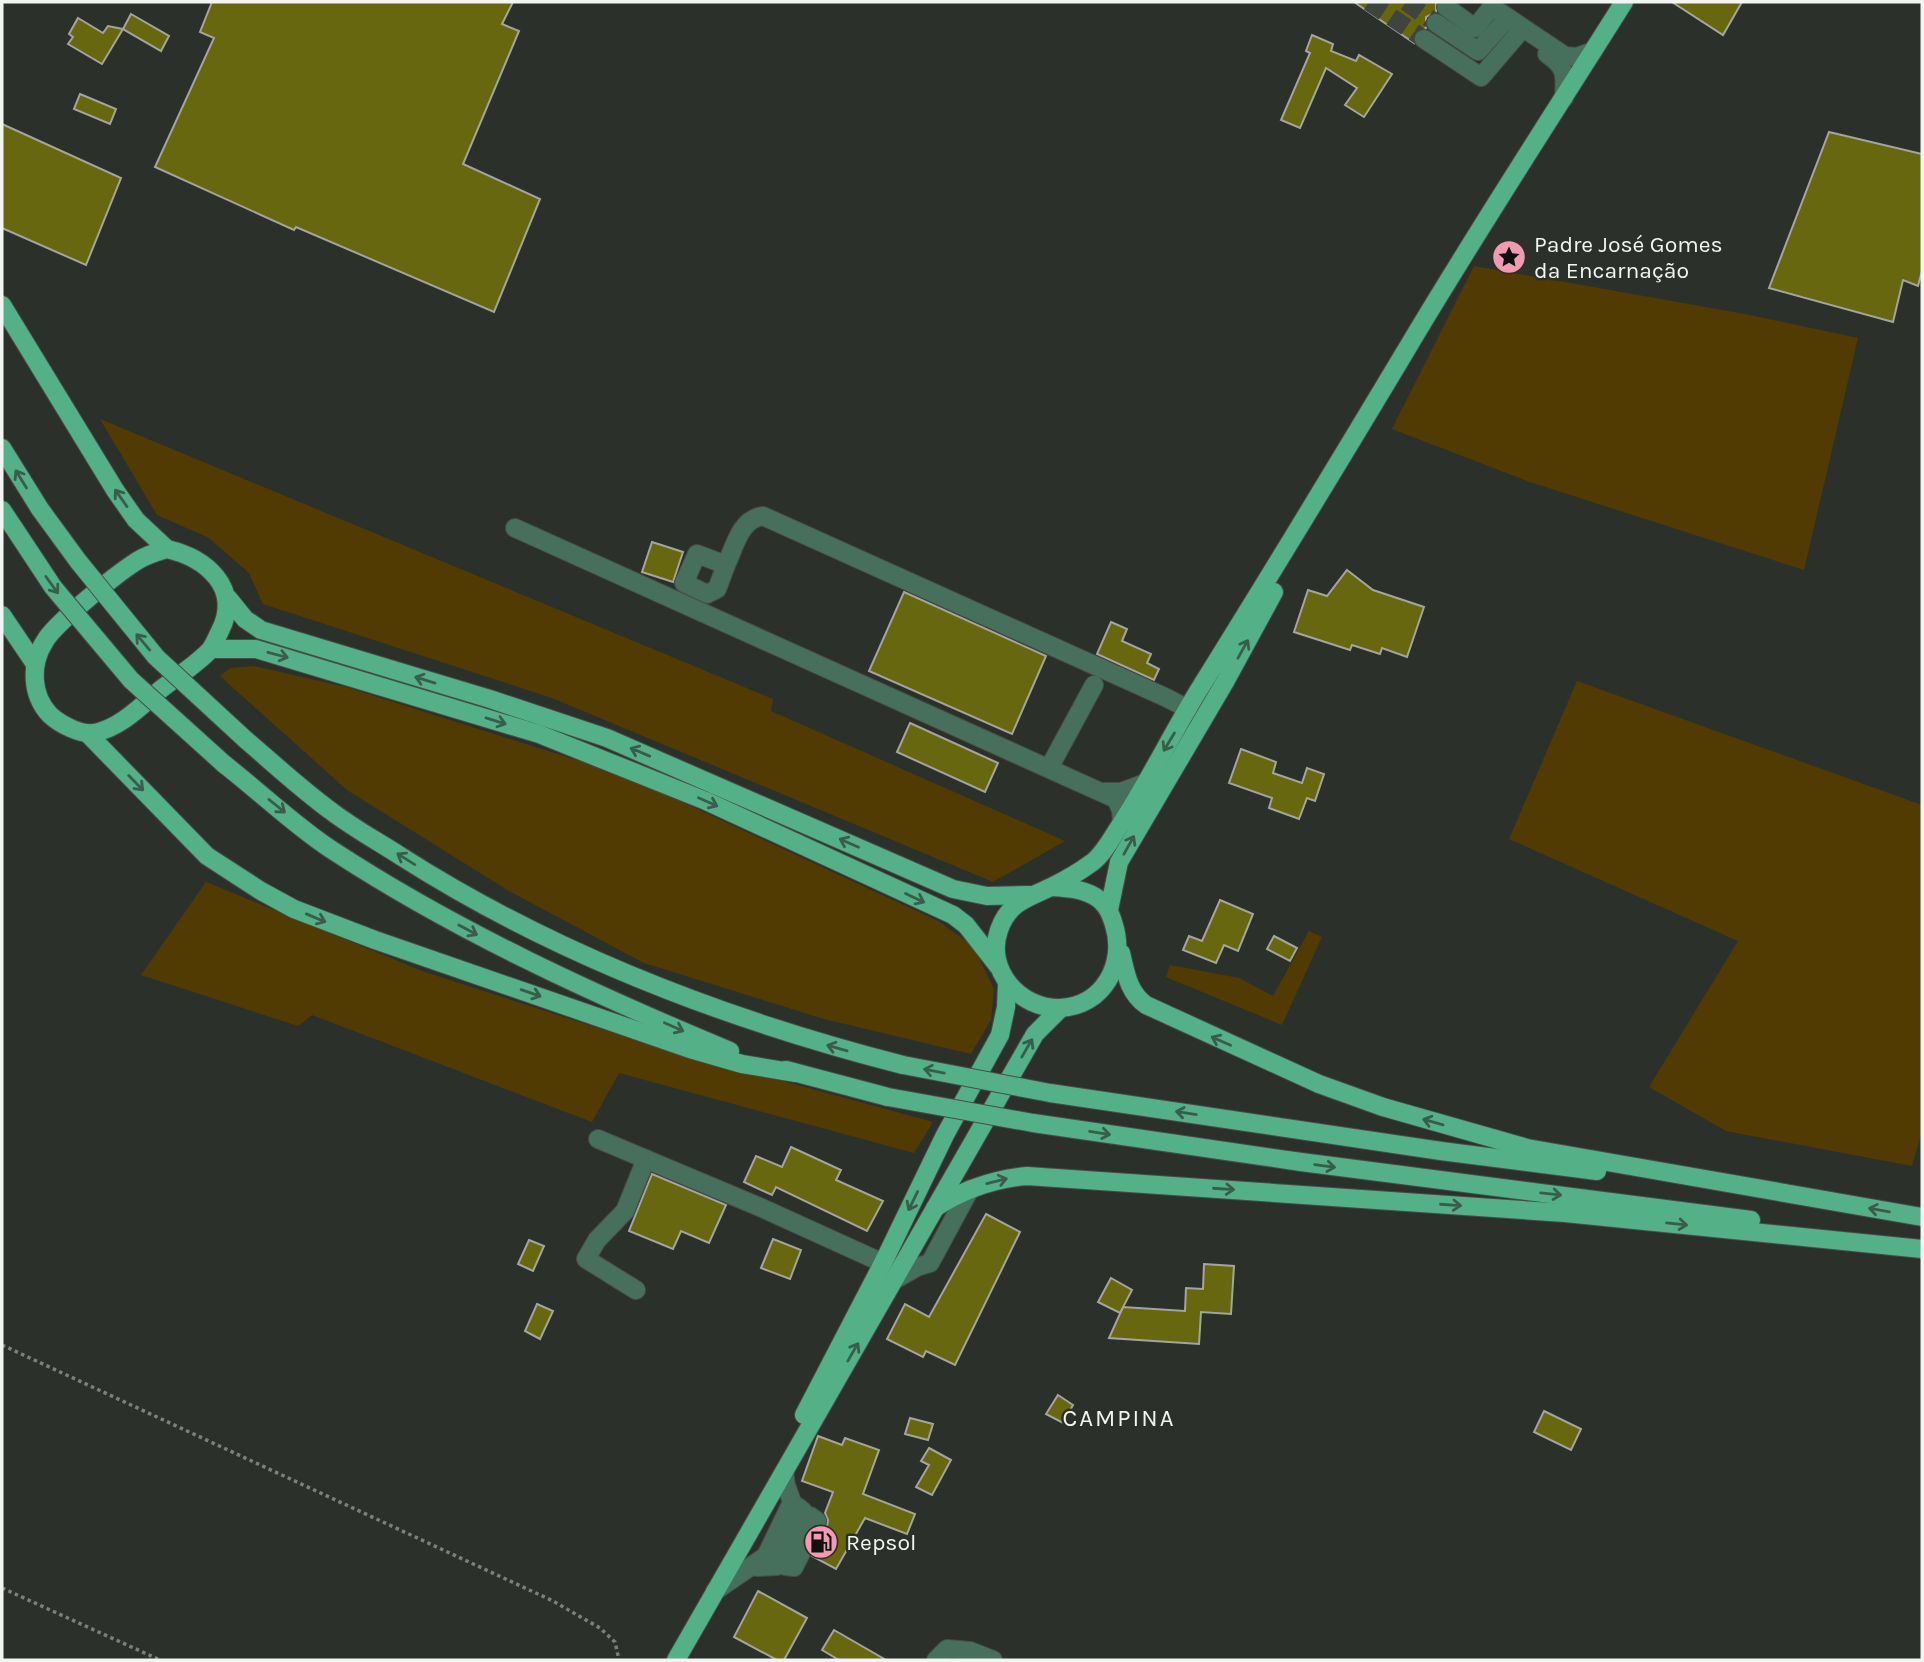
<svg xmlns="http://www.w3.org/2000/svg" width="1924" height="1662" font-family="Karla,sans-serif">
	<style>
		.green { fill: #523b03 }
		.building { fill: #67670f; stroke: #a4a59e; stroke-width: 2 }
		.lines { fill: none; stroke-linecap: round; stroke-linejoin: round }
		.minor-tunnel { stroke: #40443f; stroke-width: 18; stroke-dasharray: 18 9; stroke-linecap: butt }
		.minor-casing { stroke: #484c47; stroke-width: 20 }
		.major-casing { stroke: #484c47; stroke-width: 20 }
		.path { stroke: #7c807b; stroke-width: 3.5; stroke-dasharray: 3.5 3.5; stroke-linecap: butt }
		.minor { stroke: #46705c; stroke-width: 18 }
		.major { stroke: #53b087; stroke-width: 18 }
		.major-bridge-casing { stroke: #484c47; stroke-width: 20; stroke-linecap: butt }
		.major-bridge { stroke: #53b087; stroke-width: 18 }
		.oneway { stroke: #3a5d4b }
		.labels { text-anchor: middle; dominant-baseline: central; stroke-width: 5; stroke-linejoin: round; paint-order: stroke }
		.poi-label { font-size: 23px; fill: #f3f5f2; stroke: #2c302b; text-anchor: start }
		.neighbourhood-label { font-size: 24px; letter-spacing: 2px; fill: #f3f5f2; stroke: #2c302b }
	</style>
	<rect width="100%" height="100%" fill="#2c302b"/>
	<g class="green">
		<path d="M 1474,266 L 1745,314 L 1858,338 L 1804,570 L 1530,482 L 1392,429 Z"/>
		<path d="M 100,419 L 773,699 L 771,711 L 1065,841 L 993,882 L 552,698 L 263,604 L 249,573 L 209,538 L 157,515 Z"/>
		<path d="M 254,666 L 346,687 L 624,775 L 938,921 L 973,946 L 994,989 L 991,1020 L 971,1054 L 824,1019 L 644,963 L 509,891 L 347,790 L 220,676 L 230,668 Z"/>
		<path d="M 1577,681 L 1922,805 L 1922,1132 L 1912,1166 L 1726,1131 L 1649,1087 L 1738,941 L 1509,839 Z"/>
		<path d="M 206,882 L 422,971 L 647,1044 L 933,1122 L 914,1153 L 619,1073 L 592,1122 L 312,1015 L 298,1026 L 141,975 Z"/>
		<path d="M 1309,931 L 1322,937 L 1282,1025 L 1166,977 L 1170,965 L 1239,978 L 1273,996 Z"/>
	</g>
	<g class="building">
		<path d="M 212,2 L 513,2 L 502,24 L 519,31 L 463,164 L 540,199 L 494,312 L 296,227 L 294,230 L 155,167 L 214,38 L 200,32 Z"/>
		<path d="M 1354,2 L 1436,2 L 1436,12 L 1426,17 L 1426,28 L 1415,32 L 1414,43 Z"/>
		<path d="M 1672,2 L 1742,2 L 1723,35 Z"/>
		<path d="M 131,14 L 169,36 L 161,51 L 123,29 Z"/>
		<path d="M 78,18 L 103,33 L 108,26 L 123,29 L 102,64 L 68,44 L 73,37 L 69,34 Z"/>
		<path d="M 1312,35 L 1333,44 L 1331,51 L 1356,61 L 1359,55 L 1392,74 L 1364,117 L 1345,105 L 1357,88 L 1326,68 L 1300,128 L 1281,120 L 1310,53 L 1306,51 Z"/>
		<path d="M 80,94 L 116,109 L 110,124 L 74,109 Z"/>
		<path d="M 2,124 L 121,178 L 86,265 L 2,228 Z"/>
		<path d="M 1829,132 L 1922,154 L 1922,271 L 1918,286 L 1903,280 L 1893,322 L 1769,288 Z"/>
		<path d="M 652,542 L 683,552 L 673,582 L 642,572 Z"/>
		<path d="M 1347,570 L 1373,590 L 1424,607 L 1407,657 L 1382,648 L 1380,654 L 1352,645 L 1350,650 L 1294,632 L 1308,590 L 1327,596 Z"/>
		<path d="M 904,592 L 1046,656 L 1012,734 L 869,671 Z"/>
		<path d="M 1111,622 L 1127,629 L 1122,641 L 1151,654 L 1147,663 L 1159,669 L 1154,680 L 1097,654 Z"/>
		<path d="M 910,723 L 998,763 L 985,792 L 897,752 Z"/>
		<path d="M 1241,749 L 1276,762 L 1273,773 L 1302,783 L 1307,768 L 1324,774 L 1315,801 L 1307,798 L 1299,819 L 1269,808 L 1272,798 L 1229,783 Z"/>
		<path d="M 1220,900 L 1253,914 L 1238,951 L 1224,945 L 1216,963 L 1183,950 L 1189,936 L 1202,941 Z"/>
		<path d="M 1274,936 L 1297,948 L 1290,961 L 1267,949 Z"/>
		<path d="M 791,1147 L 841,1170 L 836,1180 L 883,1201 L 867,1231 L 776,1187 L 772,1195 L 744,1182 L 756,1156 L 782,1167 Z"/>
		<path d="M 652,1174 L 726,1205 L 709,1243 L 681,1231 L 673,1249 L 629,1231 Z"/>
		<path d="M 986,1214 L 1020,1232 L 955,1365 L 926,1351 L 923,1357 L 887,1339 L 905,1304 L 929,1317 Z"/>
		<path d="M 773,1239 L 801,1250 L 790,1279 L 761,1268 Z"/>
		<path d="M 529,1240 L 544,1246 L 533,1271 L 518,1264 Z"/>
		<path d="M 1204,1264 L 1234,1266 L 1231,1314 L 1201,1312 L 1199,1344 L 1109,1338 L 1123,1307 L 1185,1311 L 1186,1288 L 1203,1289 Z"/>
		<path d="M 1111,1278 L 1132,1290 L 1120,1313 L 1098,1302 Z"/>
		<path d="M 537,1304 L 553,1311 L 540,1339 L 525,1331 Z"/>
		<path d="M 1058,1395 L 1073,1405 L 1063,1423 L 1046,1414 Z"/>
		<path d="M 1544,1411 L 1581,1429 L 1571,1450 L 1534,1432 Z"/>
		<path d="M 910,1418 L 933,1424 L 928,1440 L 905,1434 Z"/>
		<path d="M 818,1436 L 842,1445 L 845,1438 L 879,1450 L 863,1494 L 915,1514 L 907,1534 L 865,1518 L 836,1569 L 812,1556 L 827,1526 L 828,1520 L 825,1513 L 833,1492 L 802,1481 Z"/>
		<path d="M 929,1448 L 951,1460 L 932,1495 L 916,1487 L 929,1465 L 921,1461 Z"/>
		<path d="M 758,1591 L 807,1618 L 784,1660 L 777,1660 L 734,1637 Z"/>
		<path d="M 834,1630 L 886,1660 L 839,1660 L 822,1650 Z"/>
	</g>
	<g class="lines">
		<g class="minor-tunnel">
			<path d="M 1369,2 L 1424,39"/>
			<path d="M 1406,2 L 1436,23"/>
		</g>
		<g class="minor-casing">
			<g id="minor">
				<path d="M 1446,7 L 1475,28 L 1492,7 L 1565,56 L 1577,57 L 1593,51"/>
				<path d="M 1436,23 L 1478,51 L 1508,18"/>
				<path d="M 1424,39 L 1481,77 L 1523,28"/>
				<path d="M 1547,54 C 1567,68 1565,74 1564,98"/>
				<path d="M 515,528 L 1116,799 L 1121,810 L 1122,822"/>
				<path d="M 726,565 L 717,589 L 707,594 L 684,583 L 697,554 L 726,565 C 735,546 740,519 763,516 L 1167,698 L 1188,709"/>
				<path d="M 1049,768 L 1094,685"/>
				<path d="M 1101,792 L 1121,792 L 1145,783"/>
				<path d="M 598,1139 L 762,1208 L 883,1263"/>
				<path d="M 896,1279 L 917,1267 L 930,1263 L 970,1189"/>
				<path d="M 636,1290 L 586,1259 L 597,1240 L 625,1211 L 646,1159"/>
				<path d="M 785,1566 L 794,1567 L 817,1521 L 810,1516"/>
				<path d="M 757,1567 L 777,1566 L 803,1511 L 798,1507"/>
				<path d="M 715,1591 L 766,1556 L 792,1502 L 786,1485 L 784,1472"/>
				<path d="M 936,1660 L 947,1649 L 970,1651 L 993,1660"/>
			</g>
		</g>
		<g class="major-casing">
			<g id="major">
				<path d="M 2,305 L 115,490 L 136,520 L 167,549"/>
				<path d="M 2,448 L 40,509"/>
				<path d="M 2,510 L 14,528"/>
				<path d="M 167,549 C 206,558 242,588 220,631 C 217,637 214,645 210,650 C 196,665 176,677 160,690 C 140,707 120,728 94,733 C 80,735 60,724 50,715 C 31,695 30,664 45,641 C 55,623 118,573 137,561 C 146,555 157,552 167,549 Z"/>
				<path d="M 228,598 L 245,619 L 261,630 L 490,699 L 607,738 L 953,889 L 987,896 L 1029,895"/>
				<path d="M 2,615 L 35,664"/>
				<path d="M 211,649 L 256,649 L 539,734 L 706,801 L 953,915 L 966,925 L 998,966"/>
				<path d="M 88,734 L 207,856 L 261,891 L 294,909 L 375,940 L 690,1049 L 742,1064 L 796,1073"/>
				<path d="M 246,740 C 274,764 301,789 331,811 C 353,828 379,842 402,857 C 556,955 727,1020 903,1065"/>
				<path d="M 224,764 C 259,791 295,826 332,850 C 456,931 593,994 730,1051"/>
				<path d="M 1052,887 C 1068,888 1086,889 1100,900 C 1108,907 1111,915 1114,925 C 1126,963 1104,1006 1060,1008 C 1020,1009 985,970 999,930 C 1009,901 1029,898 1053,886 C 1065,880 1079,872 1090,864 C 1103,856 1112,837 1121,824 C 1151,778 1175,727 1205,680 C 1273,571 1339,462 1405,352 C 1475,234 1551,118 1624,2"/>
				<path d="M 1109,910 L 1119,862 L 1225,682 L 1274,592"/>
				<path d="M 1121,953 C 1126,973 1128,992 1146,1005 L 1319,1084 L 1383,1107 L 1527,1148 L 1922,1217"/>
				<path d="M 786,1070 L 888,1097"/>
				<path d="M 1050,1093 L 1441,1151 L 1597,1171"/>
				<path d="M 1033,1123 L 1301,1162 L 1751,1220"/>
				<path d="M 935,1208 C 964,1189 993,1179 1027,1176 L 1565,1213 L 1922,1249"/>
				<path d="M 804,1415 L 883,1263 L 945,1135 L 1000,1035 L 1006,1007 L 1007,983"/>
				<path d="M 676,1660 L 1035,1034 L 1061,1008"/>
			</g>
		</g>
		<g class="path">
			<path d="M 2,1345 L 553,1601 L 600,1628 L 615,1642 L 619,1660"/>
			<path d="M 2,1588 L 160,1660"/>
		</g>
		<use href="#minor" class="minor"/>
		<use href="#major" class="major"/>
		<g class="major-bridge-casing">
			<g id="major-bridge">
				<path d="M 40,509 L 78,561 L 156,657 L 246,740"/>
				<path d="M 14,528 L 53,587 L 131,680 L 224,764"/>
				<path d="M 903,1065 L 1050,1093"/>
				<path d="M 888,1097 L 1033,1123"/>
			</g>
		</g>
		<use href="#major-bridge" class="major-bridge"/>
	</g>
	<defs><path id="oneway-shaft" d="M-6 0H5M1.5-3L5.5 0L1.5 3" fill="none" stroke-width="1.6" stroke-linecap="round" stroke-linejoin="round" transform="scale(1.75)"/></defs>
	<g class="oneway">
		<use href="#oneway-shaft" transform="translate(21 479) rotate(-122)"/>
		<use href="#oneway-shaft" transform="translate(121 498) rotate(-125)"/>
		<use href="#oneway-shaft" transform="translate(52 585) rotate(54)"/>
		<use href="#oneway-shaft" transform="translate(143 642) rotate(-130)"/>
		<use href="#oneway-shaft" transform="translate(1243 649) rotate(-61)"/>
		<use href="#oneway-shaft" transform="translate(278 655) rotate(15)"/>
		<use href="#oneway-shaft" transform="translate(425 680) rotate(-163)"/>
		<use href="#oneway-shaft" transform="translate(496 721) rotate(17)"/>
		<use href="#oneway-shaft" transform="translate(1169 742) rotate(121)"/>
		<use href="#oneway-shaft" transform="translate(640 752) rotate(-157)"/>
		<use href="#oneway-shaft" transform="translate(136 783) rotate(46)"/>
		<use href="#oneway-shaft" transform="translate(708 802) rotate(24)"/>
		<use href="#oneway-shaft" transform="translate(277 806) rotate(39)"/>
		<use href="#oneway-shaft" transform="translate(849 843) rotate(-156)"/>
		<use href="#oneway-shaft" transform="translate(1129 845) rotate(-61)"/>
		<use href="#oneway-shaft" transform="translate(406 859) rotate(-148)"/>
		<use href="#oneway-shaft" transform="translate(915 898) rotate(25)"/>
		<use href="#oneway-shaft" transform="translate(316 918) rotate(23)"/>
		<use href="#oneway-shaft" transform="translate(468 930) rotate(28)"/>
		<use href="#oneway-shaft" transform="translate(531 993) rotate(19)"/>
		<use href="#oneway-shaft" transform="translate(674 1027) rotate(24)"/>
		<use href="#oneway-shaft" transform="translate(1221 1041) rotate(-156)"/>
		<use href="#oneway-shaft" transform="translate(837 1048) rotate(-164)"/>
		<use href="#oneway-shaft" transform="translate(1027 1048) rotate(-60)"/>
		<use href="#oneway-shaft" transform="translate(934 1071) rotate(-169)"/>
		<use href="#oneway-shaft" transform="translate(1186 1113) rotate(-171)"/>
		<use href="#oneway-shaft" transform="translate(1433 1122) rotate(-164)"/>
		<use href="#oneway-shaft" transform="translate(1100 1133) rotate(9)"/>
		<use href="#oneway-shaft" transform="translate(1325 1166) rotate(8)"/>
		<use href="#oneway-shaft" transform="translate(997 1181) rotate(-14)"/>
		<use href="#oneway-shaft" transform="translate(1224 1189) rotate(4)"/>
		<use href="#oneway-shaft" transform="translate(1551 1194) rotate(6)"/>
		<use href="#oneway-shaft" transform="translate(913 1201) rotate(116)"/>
		<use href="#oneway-shaft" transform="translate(1451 1205) rotate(4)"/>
		<use href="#oneway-shaft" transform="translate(1879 1210) rotate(-170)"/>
		<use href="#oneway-shaft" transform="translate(1677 1224) rotate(6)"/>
		<use href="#oneway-shaft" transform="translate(853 1352) rotate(-60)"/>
	</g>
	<defs>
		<g id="sight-disc" transform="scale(1.75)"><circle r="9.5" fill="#f19ab1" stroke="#2c302b"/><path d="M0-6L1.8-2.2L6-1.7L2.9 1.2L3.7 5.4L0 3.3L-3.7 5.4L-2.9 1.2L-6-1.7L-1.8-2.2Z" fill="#111"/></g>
		<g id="fuel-disc" transform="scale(1.75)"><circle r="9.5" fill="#f19ab1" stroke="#2c302b"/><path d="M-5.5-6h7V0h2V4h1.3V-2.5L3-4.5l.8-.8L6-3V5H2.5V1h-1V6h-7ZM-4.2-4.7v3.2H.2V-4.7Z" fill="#111"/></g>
	</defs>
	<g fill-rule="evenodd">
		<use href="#sight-disc" x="1509" y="257"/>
		<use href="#fuel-disc" x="821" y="1542"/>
	</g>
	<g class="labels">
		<g class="poi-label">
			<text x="1534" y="244">Padre José Gomes<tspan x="1534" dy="26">da Encarnação</tspan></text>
			<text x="846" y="1542">Repsol</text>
		</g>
		<g class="neighbourhood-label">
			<text x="1119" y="1418">CAMPINA</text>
		</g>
	</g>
	<rect width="1924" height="1662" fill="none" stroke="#f3f5f2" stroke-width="7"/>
</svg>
